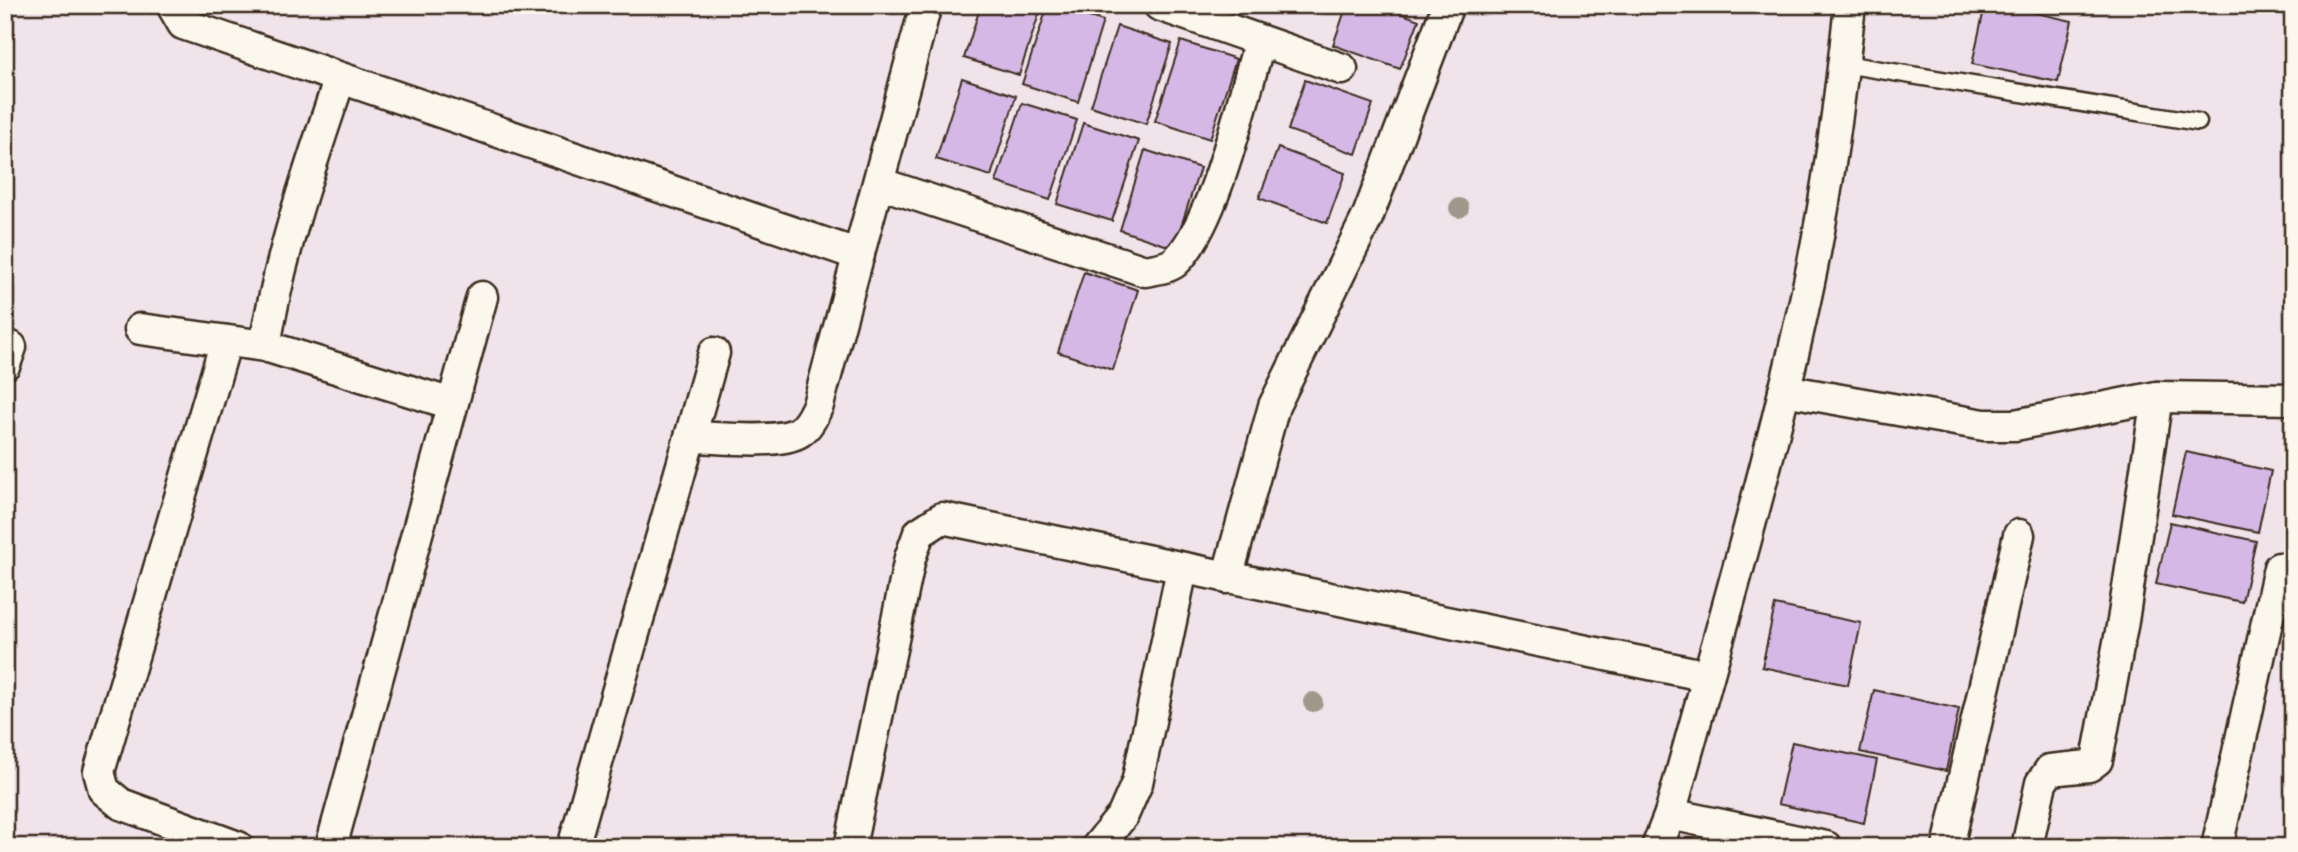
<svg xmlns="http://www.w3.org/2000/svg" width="2298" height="852" font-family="'Balsamiq Sans',sans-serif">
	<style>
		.building { fill: #d5b8e5; stroke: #3b2a1e; stroke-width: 2 }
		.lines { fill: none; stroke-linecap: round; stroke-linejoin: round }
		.lane-casing { stroke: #3b2a1e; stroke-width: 21 }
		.street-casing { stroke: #3b2a1e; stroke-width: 35 }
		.lane { stroke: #fbf7ec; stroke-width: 16 }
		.street { stroke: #fbf7ec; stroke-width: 30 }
		.tree { fill: #a1978a }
	</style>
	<rect width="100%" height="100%" fill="#f0e4ea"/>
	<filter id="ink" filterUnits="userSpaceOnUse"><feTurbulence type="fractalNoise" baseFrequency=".0143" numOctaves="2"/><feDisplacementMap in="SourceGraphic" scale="14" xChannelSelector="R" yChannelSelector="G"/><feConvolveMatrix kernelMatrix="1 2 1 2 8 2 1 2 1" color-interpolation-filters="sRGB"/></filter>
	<g filter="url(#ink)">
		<g class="building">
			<path d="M 981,5 L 1042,5 L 1019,75 L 964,58 Z"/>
			<path d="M 1048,5 L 1103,21 L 1078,102 L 1022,84 Z"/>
			<path d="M 1347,5 L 1379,5 L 1419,20 L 1400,69 L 1333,45 Z"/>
			<path d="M 1985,5 L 2000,5 L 2072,21 L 2058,82 L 1972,64 Z"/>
			<path d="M 1117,26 L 1172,44 L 1146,124 L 1091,106 Z"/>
			<path d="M 1181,41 L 1236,59 L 1210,139 L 1155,121 Z"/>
			<path d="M 962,78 L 1016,96 L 991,176 L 936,159 Z"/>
			<path d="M 1305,80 L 1373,104 L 1356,154 L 1288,130 Z"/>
			<path d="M 1022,103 L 1077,120 L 1050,200 L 996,182 Z"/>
			<path d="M 1083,123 L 1139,141 L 1112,221 L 1057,204 Z"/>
			<path d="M 1278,148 L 1345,173 L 1327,223 L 1259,198 Z"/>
			<path d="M 1145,150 L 1200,168 L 1174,248 L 1120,230 Z"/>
			<path d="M 1084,272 L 1138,290 L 1113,370 L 1058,352 Z"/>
			<path d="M 2186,452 L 2271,471 L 2258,532 L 2172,514 Z"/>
			<path d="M 2170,522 L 2256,541 L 2242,602 L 2156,584 Z"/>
			<path d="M 1775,605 L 1861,623 L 1848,685 L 1762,667 Z"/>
			<path d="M 1874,690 L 1959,709 L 1946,771 L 1860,752 Z"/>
			<path d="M 1792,742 L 1877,760 L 1864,823 L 1778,804 Z"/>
		</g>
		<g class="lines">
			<g class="lane-casing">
				<path id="lane" d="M 1844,64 L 2198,122"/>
			</g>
			<g class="street-casing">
				<g id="street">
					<path d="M 172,5 L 183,24 L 859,255"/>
					<path d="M 1159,5 L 1342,69"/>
					<path d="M 879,183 L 1145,271 C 1154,269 1168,268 1175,262 C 1215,225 1243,96 1260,41"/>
					<path d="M 140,329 L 265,346 L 452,404"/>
					<path d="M 226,341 L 99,772 L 104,790 L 121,804 L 238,847"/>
					<path d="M 265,346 C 280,253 310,167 340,78"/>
					<path d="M 5,364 L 11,347"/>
					<path d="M 1784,390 L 1984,425 L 2015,425 L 2157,397 L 2293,399"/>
					<path d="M 690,437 C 716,437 778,445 799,432 C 809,426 813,415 818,405 L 926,5"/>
					<path d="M 1227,578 L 1274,406 L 1367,218 L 1448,5"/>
					<path d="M 1670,814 L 1826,847"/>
					<path d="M 331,847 L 482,297"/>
					<path d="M 573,847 L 714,353"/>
					<path d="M 850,847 L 910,558 L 919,533 L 942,518 L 1708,676"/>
					<path d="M 1097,847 L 1123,815 L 1137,783 L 1182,569"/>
					<path d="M 1657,847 L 1670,814 C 1718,639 1770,465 1808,287 C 1828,194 1840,100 1850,5"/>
					<path d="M 1948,847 L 2019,535"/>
					<path d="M 2027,847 L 2041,783 L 2050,770 L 2089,766 L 2097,760 L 2123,621 L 2157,397"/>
					<path d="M 2217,847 L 2279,568"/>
				</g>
			</g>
			<use href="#lane" class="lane"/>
			<use href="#street" class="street"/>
		</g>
		<g class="tree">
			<circle cx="1459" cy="208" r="10"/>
			<circle cx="1313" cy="702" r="10"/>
		</g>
	</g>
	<rect width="2298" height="852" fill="none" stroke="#fbf7ec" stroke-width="28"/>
	<rect x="14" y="14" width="2270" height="824" fill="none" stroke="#3b2a1e" stroke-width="2.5" filter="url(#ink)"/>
</svg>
